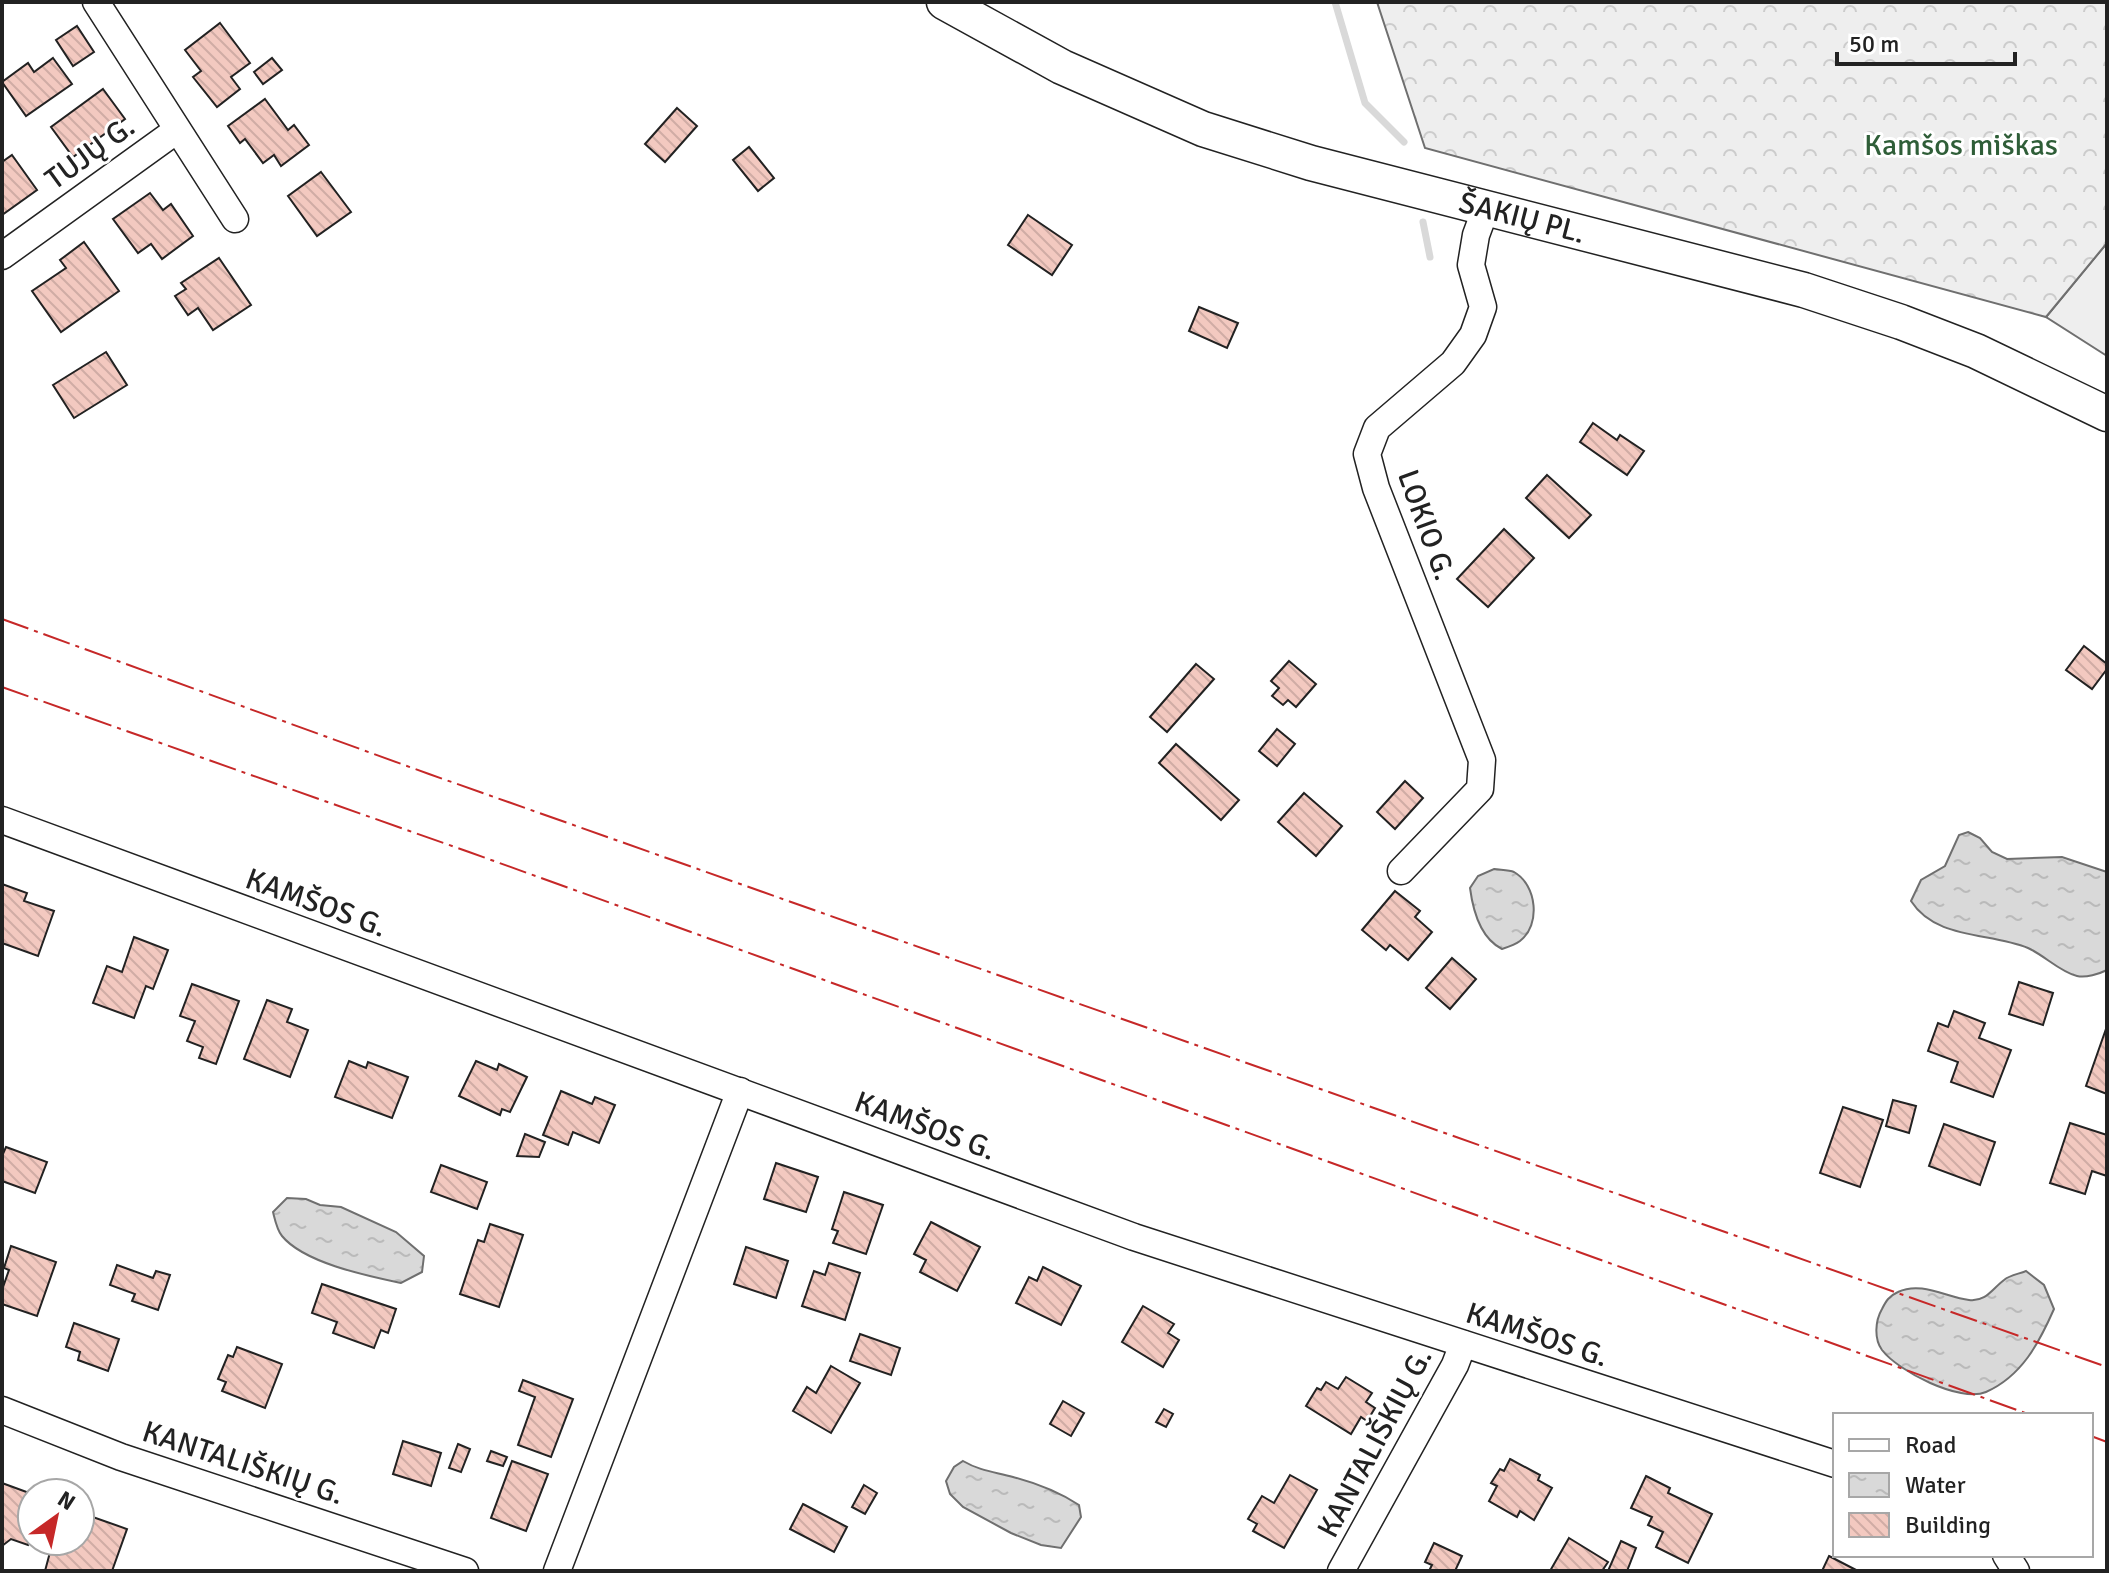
<svg xmlns="http://www.w3.org/2000/svg" width="2109" height="1573" font-family="Signika,sans-serif">
	<style>
		.grass { fill: #eee; stroke: #6f6f6f; stroke-width: 2 }
		.forest { fill: url(#forest-crowns); stroke: #6f6f6f; stroke-width: 2 }
		.water { fill: url(#water-ripples); stroke: #6f6f6f; stroke-width: 2 }
		.lines { fill: none; stroke-linecap: round; stroke-linejoin: round }
		.stream { stroke: #d9d9d9; stroke-width: 7 }
		.building { fill: url(#building-back-hatch); stroke: #222; stroke-width: 2 }
		.minor-casing { stroke: #222; stroke-width: 29 }
		.major-casing { stroke: #222; stroke-width: 37 }
		.minor { stroke: #fff; stroke-width: 26 }
		.major { stroke: #fff; stroke-width: 34 }
		.power { stroke: #c62828; stroke-width: 2; stroke-dasharray: 28 6 4 6; stroke-linecap: butt }
		.labels { text-anchor: middle; dominant-baseline: central; stroke-width: 6; stroke-linejoin: round; paint-order: stroke }
		.park-label { font-size: 30px; fill: #2f5e38; stroke: #fff }
		.street-label { font-size: 30px; fill: #222; stroke: #fff }
	</style>
	<defs>
		<pattern id="forest-crowns" width="20" height="18" patternUnits="userSpaceOnUse" patternTransform="scale(2)"><rect width="20" height="18" fill="#eee"/><path d="M2 6a3 3 0 1 1 6 0M12 15a3 3 0 1 1 6 0" fill="none" stroke="#ccc"/></pattern>
		<pattern id="water-ripples" width="26" height="14" patternUnits="userSpaceOnUse" patternTransform="scale(2)"><rect width="26" height="14" fill="#d9d9d9"/><path d="M2 4q2-2 4 0t4 0M15 11q2-2 4 0t4 0" fill="none" stroke="#bababa"/></pattern>
		<pattern id="building-back-hatch" width="6" height="6" patternUnits="userSpaceOnUse" patternTransform="scale(2)"><rect width="6" height="6" fill="#f3c9c0"/><path d="M-1 5l2 2M0 0l6 6M5-1l2 2" fill="none" stroke="#d0aca5"/></pattern>
	</defs>
	<rect width="100%" height="100%" fill="#fff"/>
	<path class="grass" d="M 2107,243 L 2107,356 L 2046,317 Z"/>
	<path class="forest" d="M 1377,2 L 2107,2 L 2107,243 L 2046,317 L 1425,148 Z"/>
	<g class="water">
		<path d="M 1968,832 L 1980,838 L 1992,852 L 2007,859 L 2062,857 L 2107,872 L 2107,970 C 2099,974 2086,978 2077,976 C 2060,972 2044,955 2028,948 C 1990,932 1936,940 1911,901 L 1921,880 L 1945,866 L 1959,835 Z"/>
		<path d="M 1494,869 C 1500,870 1509,870 1514,872 C 1537,885 1541,925 1520,941 C 1516,944 1508,947 1502,949 C 1480,938 1473,911 1470,888 L 1478,876 Z"/>
		<path d="M 287,1198 L 306,1199 L 320,1205 L 341,1207 L 396,1232 L 424,1256 L 422,1272 L 401,1283 C 368,1276 304,1263 282,1236 C 277,1230 275,1220 273,1212 Z"/>
		<path d="M 2026,1271 L 2044,1285 L 2054,1309 C 2039,1343 2022,1376 1986,1392 C 1960,1403 1898,1371 1882,1350 C 1874,1339 1875,1321 1882,1309 C 1886,1301 1889,1296 1898,1292 C 1921,1281 1946,1297 1969,1300 C 1986,1302 1992,1289 2004,1280 C 2010,1275 2019,1274 2026,1271 Z"/>
		<path d="M 963,1461 C 980,1471 995,1472 1013,1477 C 1036,1483 1059,1492 1079,1505 L 1081,1517 L 1061,1548 L 1041,1545 L 1011,1533 L 963,1507 L 950,1494 L 946,1481 L 954,1467 Z"/>
	</g>
	<g class="lines">
		<g class="stream">
			<path d="M 1335,2 L 1365,103 L 1404,142"/>
			<path d="M 1423,222 L 1430,257"/>
		</g>
	</g>
	<g class="building">
		<path d="M 220,23 L 250,63 L 231,77 L 240,89 L 217,107 L 193,77 L 201,71 L 185,50 Z"/>
		<path d="M 77,26 L 94,52 L 73,66 L 56,40 Z"/>
		<path d="M 53,58 L 72,84 L 26,116 L 2,82 L 28,63 L 34,72 Z"/>
		<path d="M 272,58 L 282,70 L 263,84 L 254,72 Z"/>
		<path d="M 103,89 L 125,119 L 73,157 L 51,127 Z"/>
		<path d="M 265,99 L 288,130 L 294,125 L 309,145 L 281,166 L 274,155 L 263,163 L 245,139 L 240,143 L 228,126 Z"/>
		<path d="M 677,108 L 697,126 L 665,162 L 645,144 Z"/>
		<path d="M 749,147 L 774,178 L 758,191 L 733,160 Z"/>
		<path d="M 12,155 L 37,190 L 2,215 L 2,162 Z"/>
		<path d="M 321,172 L 351,212 L 317,236 L 288,196 Z"/>
		<path d="M 150,193 L 163,210 L 171,204 L 193,236 L 162,259 L 151,244 L 138,253 L 113,219 Z"/>
		<path d="M 1028,215 L 1072,245 L 1052,275 L 1008,245 Z"/>
		<path d="M 84,242 L 119,291 L 61,332 L 32,291 L 66,268 L 60,260 Z"/>
		<path d="M 219,258 L 251,305 L 213,330 L 198,308 L 188,315 L 175,296 L 186,289 L 181,283 Z"/>
		<path d="M 1199,307 L 1238,323 L 1227,348 L 1189,331 Z"/>
		<path d="M 106,352 L 127,385 L 74,418 L 53,385 Z"/>
		<path d="M 1593,423 L 1617,440 L 1620,435 L 1644,451 L 1627,475 L 1580,442 Z"/>
		<path d="M 1547,475 L 1591,515 L 1569,538 L 1526,498 Z"/>
		<path d="M 1504,529 L 1534,558 L 1488,607 L 1457,579 Z"/>
		<path d="M 2084,646 L 2107,664 L 2107,669 L 2092,689 L 2066,670 Z"/>
		<path d="M 1289,661 L 1316,684 L 1296,707 L 1288,700 L 1283,705 L 1272,696 L 1279,688 L 1271,681 Z"/>
		<path d="M 1196,664 L 1214,679 L 1167,732 L 1150,717 Z"/>
		<path d="M 1277,729 L 1295,744 L 1277,766 L 1259,751 Z"/>
		<path d="M 1176,744 L 1239,800 L 1221,820 L 1159,763 Z"/>
		<path d="M 1405,781 L 1423,798 L 1395,829 L 1377,812 Z"/>
		<path d="M 1304,793 L 1342,826 L 1316,856 L 1278,822 Z"/>
		<path d="M 2,884 L 27,893 L 24,901 L 54,911 L 38,956 L 2,943 Z"/>
		<path d="M 1395,891 L 1420,911 L 1415,917 L 1432,932 L 1408,960 L 1390,945 L 1386,950 L 1362,930 Z"/>
		<path d="M 134,937 L 168,950 L 153,989 L 146,986 L 134,1018 L 93,1003 L 107,966 L 122,972 Z"/>
		<path d="M 1452,958 L 1476,979 L 1450,1009 L 1426,988 Z"/>
		<path d="M 2019,982 L 2053,993 L 2043,1025 L 2009,1014 Z"/>
		<path d="M 192,984 L 239,1001 L 216,1064 L 199,1058 L 203,1047 L 187,1041 L 195,1021 L 180,1016 Z"/>
		<path d="M 267,1000 L 292,1009 L 287,1022 L 308,1030 L 290,1077 L 244,1059 Z"/>
		<path d="M 1954,1011 L 1985,1023 L 1979,1038 L 2011,1050 L 1993,1097 L 1951,1082 L 1958,1062 L 1928,1051 L 1938,1023 L 1948,1027 Z"/>
		<path d="M 2107,1026 L 2107,1094 L 2086,1086 Z"/>
		<path d="M 349,1061 L 366,1068 L 368,1062 L 408,1077 L 392,1118 L 335,1097 Z"/>
		<path d="M 476,1061 L 497,1070 L 499,1064 L 527,1077 L 510,1112 L 502,1109 L 500,1115 L 459,1096 Z"/>
		<path d="M 561,1091 L 592,1104 L 595,1097 L 615,1105 L 599,1143 L 573,1132 L 568,1145 L 543,1135 Z"/>
		<path d="M 1893,1100 L 1916,1106 L 1909,1133 L 1886,1126 Z"/>
		<path d="M 1843,1107 L 1883,1120 L 1860,1187 L 1820,1173 Z"/>
		<path d="M 2070,1123 L 2107,1135 L 2107,1176 L 2092,1171 L 2085,1194 L 2050,1183 Z"/>
		<path d="M 1944,1124 L 1995,1142 L 1980,1185 L 1929,1166 Z"/>
		<path d="M 525,1134 L 545,1142 L 539,1157 L 517,1156 Z"/>
		<path d="M 6,1147 L 47,1162 L 35,1193 L 2,1181 L 2,1156 Z"/>
		<path d="M 776,1163 L 818,1177 L 806,1212 L 764,1199 Z"/>
		<path d="M 441,1165 L 487,1182 L 477,1209 L 431,1192 Z"/>
		<path d="M 844,1192 L 883,1205 L 866,1254 L 833,1243 L 838,1231 L 832,1229 Z"/>
		<path d="M 931,1222 L 980,1247 L 957,1291 L 920,1272 L 926,1260 L 914,1254 Z"/>
		<path d="M 490,1224 L 523,1235 L 499,1307 L 460,1294 L 478,1240 L 484,1242 Z"/>
		<path d="M 11,1246 L 56,1262 L 37,1316 L 2,1304 L 2,1290 L 9,1270 L 4,1268 Z"/>
		<path d="M 746,1247 L 788,1261 L 776,1298 L 734,1284 Z"/>
		<path d="M 829,1263 L 860,1273 L 845,1320 L 802,1306 L 814,1271 L 825,1275 Z"/>
		<path d="M 117,1265 L 153,1278 L 156,1271 L 170,1275 L 158,1310 L 132,1301 L 135,1294 L 110,1285 Z"/>
		<path d="M 1043,1267 L 1081,1286 L 1061,1325 L 1016,1303 L 1029,1277 L 1037,1281 Z"/>
		<path d="M 322,1284 L 396,1309 L 388,1333 L 381,1330 L 374,1348 L 333,1333 L 337,1322 L 312,1313 Z"/>
		<path d="M 1143,1306 L 1174,1324 L 1168,1333 L 1179,1340 L 1163,1367 L 1122,1342 Z"/>
		<path d="M 74,1323 L 119,1339 L 108,1371 L 78,1360 L 80,1352 L 66,1347 Z"/>
		<path d="M 860,1334 L 900,1348 L 891,1375 L 850,1361 Z"/>
		<path d="M 237,1347 L 282,1364 L 265,1408 L 222,1391 L 226,1382 L 218,1379 L 228,1355 L 233,1357 Z"/>
		<path d="M 831,1366 L 860,1383 L 831,1433 L 793,1411 L 807,1387 L 816,1393 Z"/>
		<path d="M 1346,1377 L 1372,1393 L 1366,1402 L 1375,1408 L 1367,1421 L 1361,1417 L 1351,1434 L 1306,1406 L 1317,1388 L 1321,1390 L 1326,1382 L 1338,1389 Z"/>
		<path d="M 523,1380 L 573,1399 L 551,1457 L 518,1445 L 535,1397 L 519,1391 Z"/>
		<path d="M 1063,1401 L 1084,1413 L 1071,1436 L 1050,1424 Z"/>
		<path d="M 1164,1409 L 1173,1414 L 1166,1427 L 1156,1422 Z"/>
		<path d="M 403,1441 L 441,1453 L 431,1486 L 393,1474 Z"/>
		<path d="M 458,1444 L 470,1449 L 461,1472 L 449,1468 Z"/>
		<path d="M 491,1451 L 507,1457 L 503,1466 L 487,1461 Z"/>
		<path d="M 1510,1459 L 1540,1475 L 1538,1480 L 1552,1488 L 1534,1520 L 1520,1511 L 1517,1517 L 1489,1501 L 1497,1486 L 1491,1483 L 1500,1469 L 1504,1471 Z"/>
		<path d="M 512,1461 L 548,1474 L 526,1531 L 491,1518 Z"/>
		<path d="M 1290,1475 L 1317,1490 L 1284,1548 L 1253,1531 L 1257,1524 L 1248,1519 L 1262,1496 L 1274,1503 Z"/>
		<path d="M 1646,1476 L 1670,1488 L 1668,1493 L 1712,1514 L 1688,1563 L 1656,1547 L 1663,1532 L 1648,1525 L 1652,1517 L 1631,1508 Z"/>
		<path d="M 2,1483 L 32,1494 L 32,1534 L 28,1545 L 11,1539 L 2,1546 Z"/>
		<path d="M 864,1485 L 877,1493 L 865,1514 L 852,1507 Z"/>
		<path d="M 803,1504 L 847,1527 L 834,1552 L 790,1529 Z"/>
		<path d="M 87,1515 L 127,1529 L 112,1571 L 45,1571 L 53,1541 L 80,1541 L 80,1528 Z"/>
		<path d="M 1569,1538 L 1608,1562 L 1602,1571 L 1550,1571 Z"/>
		<path d="M 1621,1541 L 1636,1548 L 1627,1571 L 1608,1571 Z"/>
		<path d="M 1434,1543 L 1462,1556 L 1455,1571 L 1429,1571 L 1432,1565 L 1425,1562 Z"/>
		<path d="M 1829,1556 L 1858,1571 L 1822,1571 Z"/>
	</g>
	<g class="lines">
		<g class="minor-casing">
			<g id="minor">
				<path d="M 96,2 L 235,219"/>
				<path d="M 2,256 L 177,130"/>
				<path d="M 2,820 L 1134,1237 L 1835,1464"/>
				<path d="M 1401,871 L 1480,789 L 1482,760 L 1376,488 L 1367,454 L 1377,428 L 1453,363 L 1473,335 L 1483,307 L 1471,265 L 1476,235 L 1486,208"/>
				<path d="M 2,1410 L 121,1457 L 465,1571"/>
				<path d="M 2006,1555 L 2016,1571"/>
				<path d="M 557,1571 L 740,1091"/>
				<path d="M 1341,1571 L 1455,1365 L 1463,1344"/>
			</g>
		</g>
		<g class="major-casing">
			<g id="major">
				<path id="s1" d="M 944,2 L 1062,67 L 1203,129 L 1311,163 L 1804,290 L 1901,322 L 1976,351 L 2107,414"/>
			</g>
		</g>
		<use href="#minor" class="minor"/>
		<use href="#major" class="major"/>
		<g class="power">
			<path d="M 2,619 L 429,774 L 2107,1367"/>
			<path d="M 2,687 L 469,852 L 2031,1415"/>
			<path d="M 2091,1436 L 2107,1442"/>
		</g>
	</g>
	<g class="labels">
		<g class="park-label">
			<text x="1961" y="145">Kamšos miškas</text>
		</g>
		<g class="street-label">
			<text transform="translate(90 153) rotate(-36)">TUJŲ G.</text>
			<text stroke="none"><textPath href="#s1" startOffset="620">ŠAKIŲ PL.</textPath></text>
			<text transform="translate(1426 525) rotate(70)">LOKIO G.</text>
			<text transform="translate(316 903) rotate(20)">KAMŠOS G.</text>
			<text transform="translate(925 1126) rotate(20)">KAMŠOS G.</text>
			<text transform="translate(1537 1335) rotate(18)">KAMŠOS G.</text>
			<text transform="translate(1375 1443) rotate(-62)">KANTALIŠKIŲ G.</text>
			<text transform="translate(243 1463) rotate(18)">KANTALIŠKIŲ G.</text>
		</g>
	</g>
	<rect width="2109" height="1573" fill="none" stroke="#222222" stroke-width="8"/>
	<rect x="1833" y="1413" width="260" height="144" fill="#ffffff" stroke="#a7a7a7" stroke-width="2"/>
	<rect x="1849" y="1439" width="40" height="12" fill="#ffffff" stroke="#a7a7a7" stroke-width="2"/>
	<text x="1905" y="1453" font-size="24" fill="#222222">Road</text>
	<rect x="1849" y="1473" width="40" height="24" fill="url(#water-ripples)" stroke="#a7a7a7" stroke-width="2"/>
	<text x="1905" y="1493" font-size="24" fill="#222222">Water</text>
	<rect x="1849" y="1513" width="40" height="24" fill="url(#building-back-hatch)" stroke="#a7a7a7" stroke-width="2"/>
	<text x="1905" y="1533" font-size="24" fill="#222222">Building</text>
	<g transform="translate(56 1517) rotate(33)"><circle r="38" fill="#ffffff" stroke="#a7a7a7" stroke-width="2"/>
	<path d="M0-6L14 30L0 20L-14 30Z" fill="#c62828"/>
	<text y="-12" font-size="22" font-weight="bold" text-anchor="middle" fill="#222222">N</text>
	</g>
	<path d="M1837 52v12h178v-12" fill="none" stroke="#222222" stroke-width="4"/>
	<text x="1849" y="52" font-size="24" fill="#222222" stroke="#ffffff" stroke-width="6" paint-order="stroke">50 m</text>
</svg>
